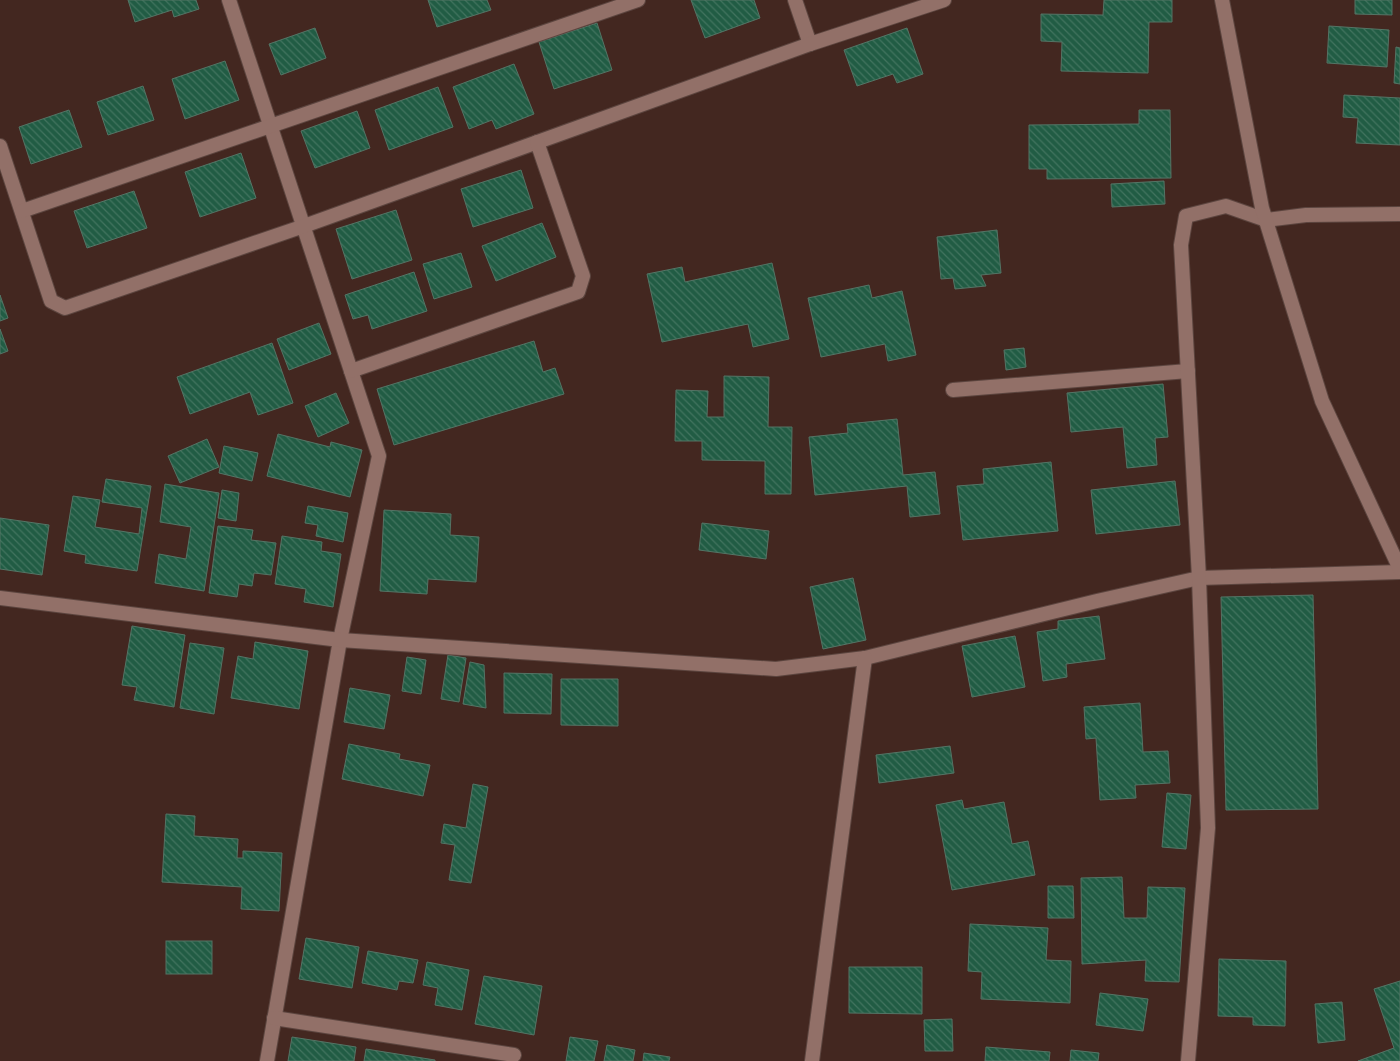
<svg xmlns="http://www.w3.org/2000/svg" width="1400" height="1061" font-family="'Archivo Narrow',sans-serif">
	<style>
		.building { fill: url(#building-back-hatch); stroke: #547465 }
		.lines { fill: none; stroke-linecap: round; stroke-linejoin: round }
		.minor-casing { stroke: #5c453f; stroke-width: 16 }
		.tertiary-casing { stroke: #5c453f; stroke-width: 16 }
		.minor { stroke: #927068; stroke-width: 14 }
		.tertiary { stroke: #927068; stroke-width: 14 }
	</style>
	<defs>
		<pattern id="building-back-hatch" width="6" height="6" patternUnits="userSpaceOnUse" patternTransform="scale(1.25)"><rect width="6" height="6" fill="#215c44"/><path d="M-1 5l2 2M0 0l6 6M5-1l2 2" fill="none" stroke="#42745f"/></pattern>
	</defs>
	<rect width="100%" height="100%" fill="#432720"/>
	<g class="building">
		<path d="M 128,0 L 196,0 L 199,9 L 174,17 L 172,10 L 135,22 Z"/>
		<path d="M 428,0 L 487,0 L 491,10 L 437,27 Z"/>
		<path d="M 691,0 L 754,0 L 760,18 L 705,38 Z"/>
		<path d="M 1104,0 L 1172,0 L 1172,22 L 1149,22 L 1148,73 L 1061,71 L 1062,42 L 1041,41 L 1041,14 L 1103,15 Z"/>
		<path d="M 1355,0 L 1392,0 L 1392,15 L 1355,14 Z"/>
		<path d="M 597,23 L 612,70 L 554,89 L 539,42 Z"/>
		<path d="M 1329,26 L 1389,30 L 1387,67 L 1327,63 Z"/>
		<path d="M 315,28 L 326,58 L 281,75 L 269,44 Z"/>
		<path d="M 907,28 L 923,74 L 897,83 L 893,74 L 857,86 L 844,50 Z"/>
		<path d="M 1396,47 L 1400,48 L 1400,84 L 1394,83 Z"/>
		<path d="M 225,61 L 239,100 L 185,119 L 172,79 Z"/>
		<path d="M 514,64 L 534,114 L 496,129 L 492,120 L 469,129 L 453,87 Z"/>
		<path d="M 143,86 L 154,120 L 108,135 L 97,102 Z"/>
		<path d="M 438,87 L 453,127 L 389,150 L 375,110 Z"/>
		<path d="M 1344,95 L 1400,98 L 1400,145 L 1356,143 L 1358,118 L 1343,117 Z"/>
		<path d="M 69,110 L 82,147 L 31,164 L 19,127 Z"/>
		<path d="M 1139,110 L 1170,110 L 1171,178 L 1047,179 L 1047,169 L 1029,169 L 1029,125 L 1139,124 Z"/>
		<path d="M 357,111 L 370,148 L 315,168 L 301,131 Z"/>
		<path d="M 241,153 L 256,198 L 200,217 L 185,172 Z"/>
		<path d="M 521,170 L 533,208 L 473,227 L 461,189 Z"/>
		<path d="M 1164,181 L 1165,204 L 1112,207 L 1111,184 Z"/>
		<path d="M 134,191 L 147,228 L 87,248 L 74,211 Z"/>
		<path d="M 396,210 L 412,260 L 352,279 L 336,229 Z"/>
		<path d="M 542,223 L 556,257 L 496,281 L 482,246 Z"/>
		<path d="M 997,230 L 1001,273 L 981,275 L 986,286 L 955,289 L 953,278 L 941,279 L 937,237 Z"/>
		<path d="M 461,253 L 472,287 L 434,299 L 423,264 Z"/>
		<path d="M 772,263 L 789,339 L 753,347 L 748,324 L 662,342 L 647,274 L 682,267 L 685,282 Z"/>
		<path d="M 414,272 L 427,311 L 372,329 L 368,315 L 353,319 L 345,295 Z"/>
		<path d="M 869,285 L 872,298 L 902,291 L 916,355 L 888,361 L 885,344 L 821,357 L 808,298 Z"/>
		<path d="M 0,295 L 8,318 L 0,321 Z"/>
		<path d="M 319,323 L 331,354 L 289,370 L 277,339 Z"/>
		<path d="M 0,329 L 8,351 L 0,354 Z"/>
		<path d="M 534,341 L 543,372 L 555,368 L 564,394 L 394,445 L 377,389 Z"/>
		<path d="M 272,343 L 293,403 L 258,415 L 250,392 L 190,414 L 177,377 Z"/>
		<path d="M 1024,348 L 1026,367 L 1006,370 L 1004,350 Z"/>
		<path d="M 724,376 L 769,377 L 768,427 L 792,427 L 791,494 L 765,494 L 765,461 L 702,460 L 702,441 L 675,441 L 676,390 L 708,391 L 707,417 L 724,417 Z"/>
		<path d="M 1163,384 L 1168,437 L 1155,438 L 1157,465 L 1127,468 L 1123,427 L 1071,432 L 1067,393 Z"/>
		<path d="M 336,393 L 349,423 L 318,437 L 305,406 Z"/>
		<path d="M 897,419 L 903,475 L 935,472 L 940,514 L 910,517 L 907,486 L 815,495 L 809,437 L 848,433 L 847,424 Z"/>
		<path d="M 278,434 L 330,447 L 331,442 L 362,450 L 350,497 L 267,476 Z"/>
		<path d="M 207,439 L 219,467 L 180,483 L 168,456 Z"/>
		<path d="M 224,446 L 258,453 L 252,481 L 219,473 Z"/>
		<path d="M 1051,462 L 1058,531 L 963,540 L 957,486 L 984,484 L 983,469 Z"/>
		<path d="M 106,479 L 151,486 L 137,571 L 85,563 L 86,555 L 64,551 L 73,496 L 100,500 L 95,527 L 139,534 L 142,508 L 102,502 Z"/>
		<path d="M 1175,481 L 1180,525 L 1096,534 L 1091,490 Z"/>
		<path d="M 165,484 L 219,493 L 204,591 L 155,583 L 159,554 L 186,559 L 191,527 L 160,522 Z"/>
		<path d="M 222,490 L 239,493 L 236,521 L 218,518 Z"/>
		<path d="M 308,506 L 348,513 L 343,542 L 316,536 L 318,525 L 305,523 Z"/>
		<path d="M 384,510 L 451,514 L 450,535 L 479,537 L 476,582 L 428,579 L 427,594 L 380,591 Z"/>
		<path d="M 0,518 L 49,525 L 42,575 L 0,569 Z"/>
		<path d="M 702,523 L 769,531 L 766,559 L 699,550 Z"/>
		<path d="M 218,526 L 253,530 L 251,540 L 276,543 L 271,575 L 254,573 L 252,586 L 239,584 L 237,597 L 209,593 Z"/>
		<path d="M 282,536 L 322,542 L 321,551 L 341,554 L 333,607 L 304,602 L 306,589 L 275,584 Z"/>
		<path d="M 853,578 L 866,640 L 823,649 L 810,587 Z"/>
		<path d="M 1313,595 L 1318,809 L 1226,810 L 1221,597 Z"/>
		<path d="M 1099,616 L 1105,659 L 1066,664 L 1067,677 L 1043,681 L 1037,632 L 1058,629 L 1058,621 Z"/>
		<path d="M 132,626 L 185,635 L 174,707 L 134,700 L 137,687 L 122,685 Z"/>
		<path d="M 1015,636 L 1025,687 L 972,697 L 962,646 Z"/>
		<path d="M 255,642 L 308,651 L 299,709 L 231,698 L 238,656 L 253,659 Z"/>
		<path d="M 190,643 L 224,648 L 214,714 L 180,708 Z"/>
		<path d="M 448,655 L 466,658 L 459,702 L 441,699 Z"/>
		<path d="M 407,657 L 426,660 L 421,694 L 402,691 Z"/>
		<path d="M 470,662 L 484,665 L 486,708 L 463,704 Z"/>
		<path d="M 504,673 L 552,674 L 551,714 L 504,713 Z"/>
		<path d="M 561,679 L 618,679 L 618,726 L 561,725 Z"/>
		<path d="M 350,688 L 390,695 L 384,729 L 344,722 Z"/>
		<path d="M 1140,703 L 1143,752 L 1168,751 L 1170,783 L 1135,785 L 1136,798 L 1100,800 L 1096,738 L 1086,739 L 1084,707 Z"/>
		<path d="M 349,744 L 400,754 L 399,759 L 430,765 L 423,796 L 342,779 Z"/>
		<path d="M 950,746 L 954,773 L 879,783 L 876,755 Z"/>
		<path d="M 473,784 L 488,787 L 471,883 L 449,880 L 455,845 L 441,843 L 444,824 L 466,828 Z"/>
		<path d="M 1167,793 L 1191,795 L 1186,849 L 1162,847 Z"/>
		<path d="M 962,800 L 964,809 L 1004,802 L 1012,844 L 1028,841 L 1035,875 L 952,890 L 936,805 Z"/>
		<path d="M 166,814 L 195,816 L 194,836 L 238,839 L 237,858 L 243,858 L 243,851 L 282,853 L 279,911 L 241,909 L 242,887 L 162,882 Z"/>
		<path d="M 1122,877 L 1124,918 L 1147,918 L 1148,887 L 1185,888 L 1179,982 L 1145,981 L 1146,960 L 1082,964 L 1081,878 Z"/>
		<path d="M 1048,886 L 1073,886 L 1074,918 L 1048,918 Z"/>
		<path d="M 970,924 L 1048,928 L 1046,960 L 1071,961 L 1070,1003 L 981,999 L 982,972 L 968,971 Z"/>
		<path d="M 306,938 L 359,947 L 352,988 L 299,979 Z"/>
		<rect x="166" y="941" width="46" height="33"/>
		<path d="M 368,951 L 418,960 L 413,983 L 399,981 L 397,990 L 362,983 Z"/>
		<path d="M 1219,959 L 1286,961 L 1285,1026 L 1253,1025 L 1253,1017 L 1218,1016 Z"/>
		<path d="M 427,962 L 469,970 L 462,1010 L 435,1005 L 438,988 L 423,985 Z"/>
		<path d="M 849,967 L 922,967 L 922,1014 L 849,1013 Z"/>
		<path d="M 484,976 L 542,986 L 534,1035 L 475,1024 Z"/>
		<path d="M 1400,981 L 1400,1061 L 1358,1061 L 1394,1048 L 1374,989 Z"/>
		<path d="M 1100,993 L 1148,999 L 1143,1031 L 1096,1025 Z"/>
		<path d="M 1342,1002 L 1345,1040 L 1318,1043 L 1315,1004 Z"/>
		<path d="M 952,1019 L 953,1051 L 925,1051 L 924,1020 Z"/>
		<path d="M 292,1037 L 356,1047 L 354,1061 L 288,1061 Z"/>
		<path d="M 570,1037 L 598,1041 L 594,1061 L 566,1061 Z"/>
		<path d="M 607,1045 L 635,1050 L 633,1061 L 604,1061 Z"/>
		<path d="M 986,1047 L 1050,1052 L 1049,1061 L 985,1061 Z"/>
		<path d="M 366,1049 L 435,1060 L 435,1061 L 364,1061 Z"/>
		<path d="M 1071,1050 L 1099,1053 L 1098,1061 L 1070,1061 Z"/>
		<path d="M 644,1053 L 670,1057 L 669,1061 L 643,1061 Z"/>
	</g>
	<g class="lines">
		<g class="minor-casing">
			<g id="minor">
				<path d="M 229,0 L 379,456 L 340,640 L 267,1061"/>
				<path d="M 795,0 L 810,44"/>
				<path d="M 0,146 L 51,301 L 65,308 L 304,226 L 810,44 L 944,0"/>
				<path d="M 22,211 L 638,0"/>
				<path d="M 351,371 L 578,292 L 583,276 L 537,142"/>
				<path d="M 953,390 L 1188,371"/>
				<path d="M 0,598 L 340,640 L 776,669 L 865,658 L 1097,601 L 1199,578 L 1400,572"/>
				<path d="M 274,1018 L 514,1055"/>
				<path d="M 812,1061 L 865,658"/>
				<path d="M 1188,1061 L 1208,828 L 1199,578 L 1181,245 L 1186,216 L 1226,206 L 1266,220 L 1306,215 L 1400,214"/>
			</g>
		</g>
		<g class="tertiary-casing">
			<path id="tertiary" d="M 1222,0 L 1262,208 L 1322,401 L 1400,569"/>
		</g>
		<use href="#minor" class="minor"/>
		<use href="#tertiary" class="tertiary"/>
	</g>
</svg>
